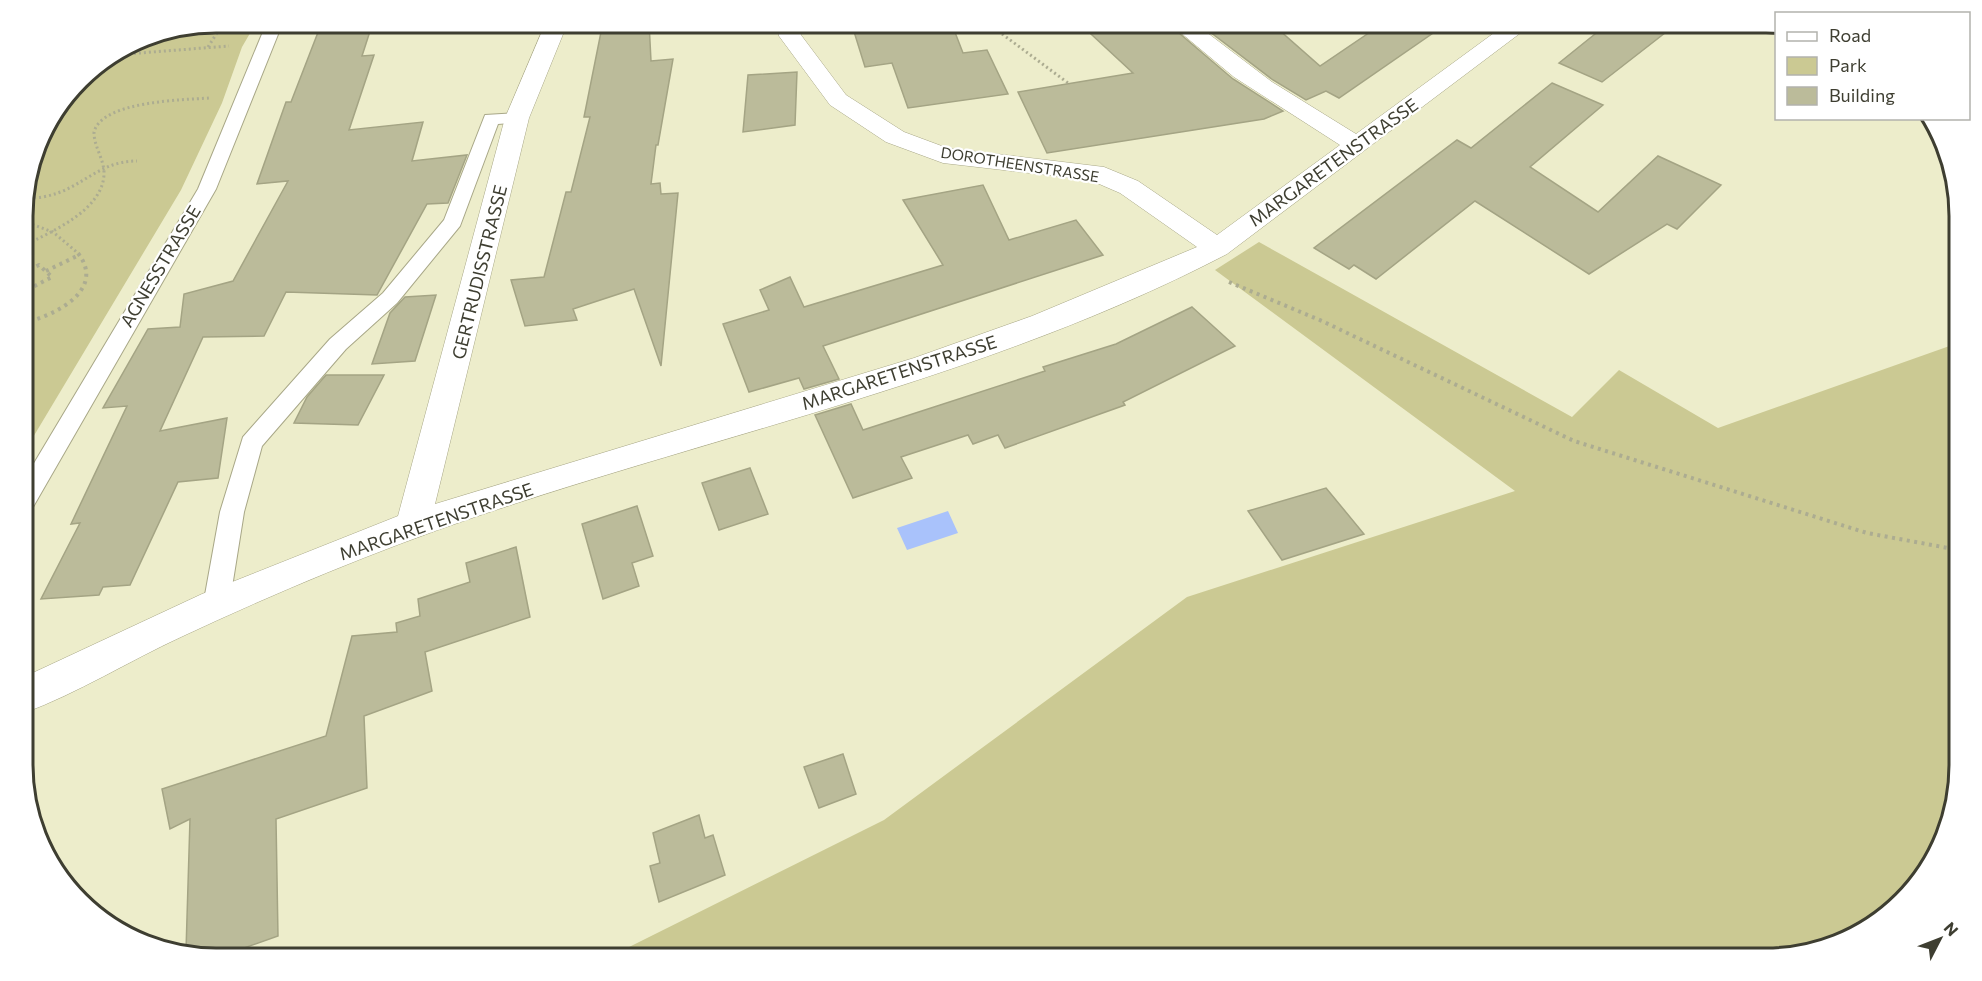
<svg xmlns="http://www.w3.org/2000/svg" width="1982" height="981" font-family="Commissioner,sans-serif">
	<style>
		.green { fill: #cbc993 }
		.water { fill: #a9c2fb }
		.building { fill: #bbbb9a; stroke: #a4a484; stroke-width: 1.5 }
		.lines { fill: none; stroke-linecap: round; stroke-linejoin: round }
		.lane-casing { stroke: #a8a787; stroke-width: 2 }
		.street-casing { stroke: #a8a787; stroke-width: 1 }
		.path-far1 { stroke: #acac91; stroke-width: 3; stroke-dasharray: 2 3; stroke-linecap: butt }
		.path { stroke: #acac91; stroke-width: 4; stroke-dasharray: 3 4.5; stroke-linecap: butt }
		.lane { fill: #fff; fill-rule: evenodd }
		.street { fill: #fff; fill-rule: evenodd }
		.labels { text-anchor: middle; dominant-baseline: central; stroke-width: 4.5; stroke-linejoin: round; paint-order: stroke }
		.far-street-label { font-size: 15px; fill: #3e3e31; stroke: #fff }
		.street-label { font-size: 18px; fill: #3e3e31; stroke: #fff }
		.rim { fill: none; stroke: #3e3e31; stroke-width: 3 }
	</style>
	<rect width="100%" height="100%" fill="#ededcb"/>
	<g class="green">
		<path d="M 216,23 L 256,23 L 242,47 L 222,103 L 181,190 L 23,454 L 23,203 L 43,130 L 88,71 L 142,37 Z"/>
		<path d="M 1259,242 L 1572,417 L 1619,370 L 1718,428 L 1958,343 L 1959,765 L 1940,850 L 1873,926 L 1778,958 L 607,958 L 884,820 L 1187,597 L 1515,491 L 1215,270 Z"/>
	</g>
	<path class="water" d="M 948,511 L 958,533 L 907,550 L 897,528 Z"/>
	<g class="building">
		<path d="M 322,22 L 373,22 L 362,56 L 374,55 L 349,130 L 423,122 L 412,161 L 467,155 L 448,203 L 427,204 L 377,295 L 286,292 L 264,336 L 203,337 L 160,431 L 227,418 L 218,478 L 178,482 L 130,585 L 103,587 L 99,595 L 41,599 L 80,523 L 71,524 L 127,406 L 103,408 L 148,329 L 180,327 L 184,294 L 233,281 L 288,181 L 257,184 L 286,102 L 291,102 Z"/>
		<path d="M 603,22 L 649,22 L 651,61 L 673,59 L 658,145 L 656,145 L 651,184 L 660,183 L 661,194 L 678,193 L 661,366 L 634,289 L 573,309 L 577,320 L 525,326 L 511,280 L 544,277 L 566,192 L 571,192 L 590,117 L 584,117 Z"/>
		<path d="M 851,22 L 951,22 L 963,53 L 987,50 L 1008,94 L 908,108 L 892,63 L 865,67 Z"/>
		<path d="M 1078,22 L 1166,22 L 1233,79 L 1283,111 L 1264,119 L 1047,153 L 1018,92 L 1133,73 Z"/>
		<path d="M 1197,22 L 1270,22 L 1320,66 L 1385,22 L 1449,22 L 1339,98 L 1326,91 L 1306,100 L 1273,80 Z"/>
		<path d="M 1610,22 L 1679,22 L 1602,82 L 1559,63 Z"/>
		<path d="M 797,72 L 795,125 L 743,132 L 748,75 Z"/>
		<path d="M 1552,83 L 1603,105 L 1530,167 L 1598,212 L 1658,156 L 1721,185 L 1677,229 L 1667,224 L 1589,274 L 1475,201 L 1376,279 L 1354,265 L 1349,269 L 1314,248 L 1457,140 L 1471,148 Z"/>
		<path d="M 983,185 L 1009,240 L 1076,220 L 1103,255 L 823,346 L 839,379 L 804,389 L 799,378 L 749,392 L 723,324 L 769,310 L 760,290 L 790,277 L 804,307 L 943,265 L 903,200 Z"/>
		<path d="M 436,295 L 415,361 L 372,364 L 390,313 L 405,297 Z"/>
		<path d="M 1192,307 L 1235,346 L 1123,402 L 1125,405 L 1005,448 L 998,435 L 973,444 L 968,435 L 901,457 L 912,478 L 853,498 L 815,415 L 851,404 L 863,430 L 1045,371 L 1043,367 L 1116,344 Z"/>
		<path d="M 326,375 L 384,375 L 358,425 L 294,423 L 307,397 Z"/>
		<path d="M 750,468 L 768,514 L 719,530 L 702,483 Z"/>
		<path d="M 1326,488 L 1364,534 L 1282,560 L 1248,511 Z"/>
		<path d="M 637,506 L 653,556 L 632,563 L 639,586 L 603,599 L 582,524 Z"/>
		<path d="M 516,547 L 530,617 L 425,652 L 432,691 L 364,716 L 367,788 L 276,819 L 278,936 L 216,958 L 186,951 L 190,819 L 170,829 L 162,789 L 326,736 L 352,636 L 397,632 L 396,623 L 420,616 L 418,599 L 470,582 L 466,563 Z"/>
		<path d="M 843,754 L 856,794 L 819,808 L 804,767 Z"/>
		<path d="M 699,815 L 705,838 L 713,835 L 725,875 L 659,902 L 650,866 L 660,863 L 653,833 Z"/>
	</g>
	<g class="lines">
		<g class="lane-casing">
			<g id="lane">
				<path d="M 267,22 L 283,22 L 216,189 L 33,507 L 24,510 L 24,480 L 198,189 Z"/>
				<path d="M 1683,22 L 1709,22 L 1698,30 Z"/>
				<path d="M 517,113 L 526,118 L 523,122 L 498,124 L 460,226 L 397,303 L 346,349 L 262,446 L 244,512 L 229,606 L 225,614 L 216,617 L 207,614 L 203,606 L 220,512 L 243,437 L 330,339 L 383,293 L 444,220 L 485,115 Z"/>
			</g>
		</g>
		<g class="street-casing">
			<path id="street" d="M 546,22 L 568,22 L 529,118 L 435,504 L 914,358 L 1032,316 L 1197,247 L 1120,193 L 1090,180 L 943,163 L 886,142 L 830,105 L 779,36 L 775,22 L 797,22 L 801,35 L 846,95 L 904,132 L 947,148 L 1104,167 L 1138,181 L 1217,235 L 1340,145 L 1234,77 L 1168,22 L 1193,22 L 1272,82 L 1356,134 L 1509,22 L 1535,22 L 1227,254 C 991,377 725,432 475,517 C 375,551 277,592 181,637 C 129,661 78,693 24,713 L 24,677 L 202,594 L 398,516 L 505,118 Z"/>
		</g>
		<g class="path-far1">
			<path d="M 986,22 L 1068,83"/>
			<path d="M 208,47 L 224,22"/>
			<path d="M 114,55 L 229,46"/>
			<path d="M 24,198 C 77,200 91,161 137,161"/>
			<path d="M 23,221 L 53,232 L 79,254"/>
			<path d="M 23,246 C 51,232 104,210 104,173 C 104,159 94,147 94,132 C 102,101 182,100 209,98"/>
		</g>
		<g class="path">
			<path d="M 46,271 L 79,255"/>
			<path d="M 23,273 L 39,265 L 52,277 L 23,292"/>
			<path d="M 1229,282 L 1322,321 L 1574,441 L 1867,533 L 1959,550"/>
			<path d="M 23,323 C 54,316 108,290 77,252"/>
		</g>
		<use href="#lane" class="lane"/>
		<use href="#street" class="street"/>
	</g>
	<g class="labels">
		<g class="far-street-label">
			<text transform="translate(1020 164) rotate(9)">DOROTHEENSTRASSE</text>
		</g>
		<g class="street-label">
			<text transform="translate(1333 162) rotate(-36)">MARGARETENSTRASSE</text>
			<text transform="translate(160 266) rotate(-59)">AGNESSTRASSE</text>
			<text transform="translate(479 272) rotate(-76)">GERTRUDISSTRASSE</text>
			<text transform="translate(899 372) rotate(-18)">MARGARETENSTRASSE</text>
			<text transform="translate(436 521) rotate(-19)">MARGARETENSTRASSE</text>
		</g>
	</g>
	<path d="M0 0H1982V981H0ZM216 33H1766A183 183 0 0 1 1949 216V765A183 183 0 0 1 1766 948H216A183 183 0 0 1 33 765V216A183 183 0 0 1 216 33Z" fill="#fff" fill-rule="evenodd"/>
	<path class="rim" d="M216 33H1766A183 183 0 0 1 1949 216V765A183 183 0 0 1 1766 948H216A183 183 0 0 1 33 765V216A183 183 0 0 1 216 33Z"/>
	<rect x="1775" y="12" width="195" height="108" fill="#ffffff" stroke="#b2b2ad" stroke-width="1.5"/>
	<rect x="1787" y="32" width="30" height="9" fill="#ffffff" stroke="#b2b2ad" stroke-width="1.5"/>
	<text x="1829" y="42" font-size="18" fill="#3e3e31">Road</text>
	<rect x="1787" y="57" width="30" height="18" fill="#cbc993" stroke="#b2b2ad" stroke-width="1.5"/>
	<text x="1829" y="72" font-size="18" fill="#3e3e31">Park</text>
	<rect x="1787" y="87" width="30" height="18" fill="#bbbb9a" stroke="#b2b2ad" stroke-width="1.5"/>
	<text x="1829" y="102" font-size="18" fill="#3e3e31">Building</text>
	<g transform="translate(1940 939) rotate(48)" stroke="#ffffff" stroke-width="4.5" paint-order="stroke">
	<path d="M0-4.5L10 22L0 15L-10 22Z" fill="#3e3e31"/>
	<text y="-9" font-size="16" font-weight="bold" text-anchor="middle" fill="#3e3e31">N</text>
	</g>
</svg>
